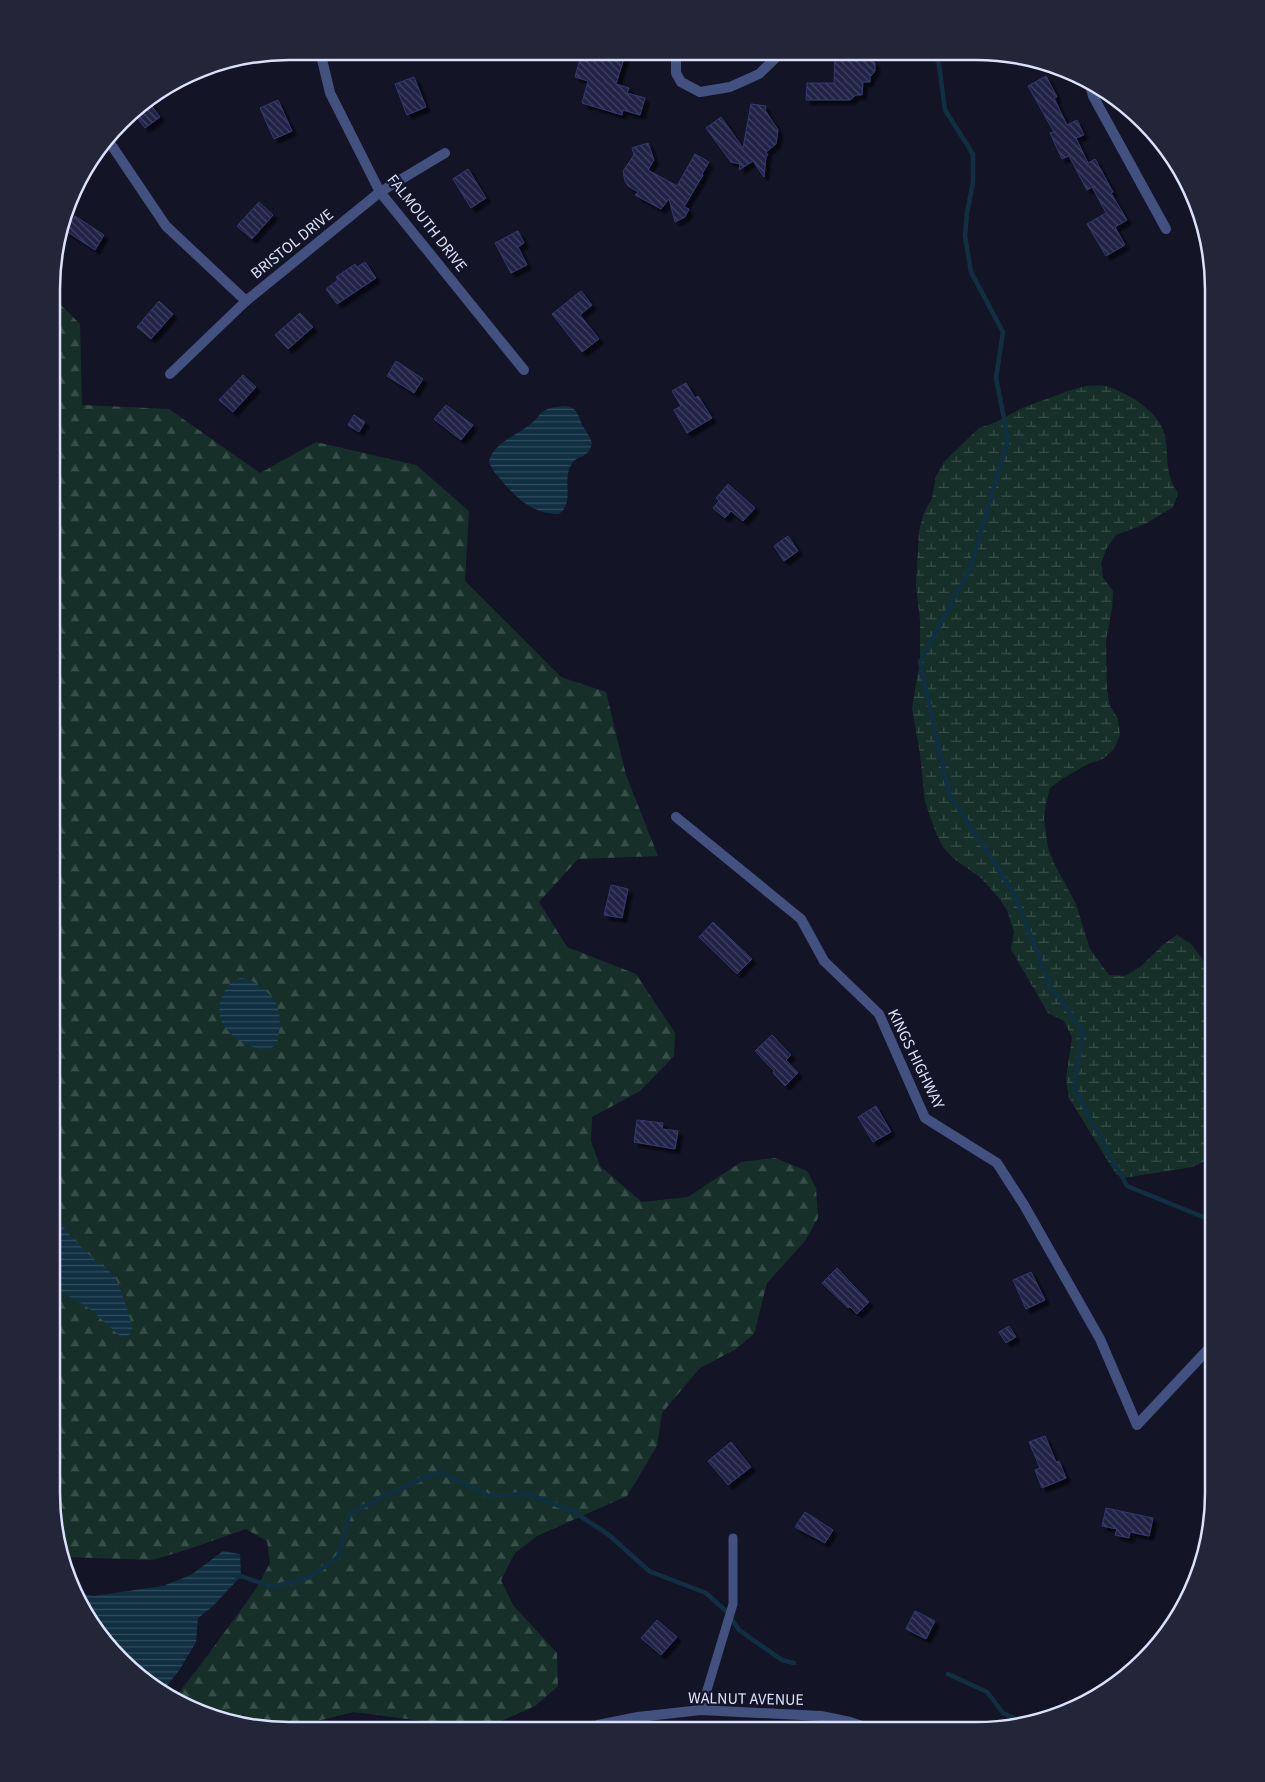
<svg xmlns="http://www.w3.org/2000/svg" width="1265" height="1782" font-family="'Source Sans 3',sans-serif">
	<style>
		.forest { fill: url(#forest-firs) }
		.wetland { fill: url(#wetland-marsh) }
		.water { fill: url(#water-rules) }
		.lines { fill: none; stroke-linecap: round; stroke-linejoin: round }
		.stream { stroke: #103042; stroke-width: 4.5 }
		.building { fill: url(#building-back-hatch); stroke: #353970; filter: url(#shadow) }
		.service { stroke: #435181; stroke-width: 9 }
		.minor { stroke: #435181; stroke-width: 10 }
		.labels { text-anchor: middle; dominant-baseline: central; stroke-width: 4.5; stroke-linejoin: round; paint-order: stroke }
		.street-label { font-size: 16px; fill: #dce1fb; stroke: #131527 }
		.rim { fill: none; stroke: #dce1fb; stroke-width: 2.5 }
	</style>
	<defs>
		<pattern id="forest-firs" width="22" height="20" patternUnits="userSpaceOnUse" patternTransform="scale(1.25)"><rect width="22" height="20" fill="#163029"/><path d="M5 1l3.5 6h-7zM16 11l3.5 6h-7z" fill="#374e49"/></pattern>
		<pattern id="wetland-marsh" width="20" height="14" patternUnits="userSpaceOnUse" patternTransform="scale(1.25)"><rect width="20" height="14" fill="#163029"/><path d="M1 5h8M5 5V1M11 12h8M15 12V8" fill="none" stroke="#374e49"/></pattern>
		<pattern id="water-rules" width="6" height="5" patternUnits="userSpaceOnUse" patternTransform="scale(1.25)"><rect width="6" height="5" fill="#103042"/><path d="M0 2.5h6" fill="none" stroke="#324e5e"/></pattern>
		<pattern id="building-back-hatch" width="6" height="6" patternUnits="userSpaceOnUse" patternTransform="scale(1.25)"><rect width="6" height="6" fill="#212346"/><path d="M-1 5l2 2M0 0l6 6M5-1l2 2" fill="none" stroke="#414362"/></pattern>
		<filter id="shadow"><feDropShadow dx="4.5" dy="4.5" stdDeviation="1" flood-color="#0009"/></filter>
	</defs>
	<rect width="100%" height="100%" fill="#131527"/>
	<path class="forest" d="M 53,297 L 80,324 L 82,405 L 169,409 L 260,473 L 316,442 L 416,465 L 469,511 L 465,581 L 561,677 L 606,692 L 626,775 L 658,856 L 578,859 L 539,902 L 567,947 L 636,974 L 675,1033 L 674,1056 L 640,1091 L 592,1117 L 591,1141 L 600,1166 L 642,1202 L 688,1197 L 741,1162 L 775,1158 L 807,1171 L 816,1188 L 818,1218 L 805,1241 L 767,1283 L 754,1334 L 736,1349 L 700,1368 L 662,1413 L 657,1446 L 627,1496 L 537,1536 L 515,1553 L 501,1580 L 513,1605 L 557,1653 L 558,1686 L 535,1706 L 483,1729 L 354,1712 L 284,1729 L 258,1729 L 198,1713 L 174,1699 L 202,1663 L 256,1589 L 270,1563 L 267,1541 L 246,1529 L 186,1550 L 152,1560 L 66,1557 L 51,1493 Z"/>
	<path class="wetland" d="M 1087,386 C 1093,386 1100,385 1106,386 C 1126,392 1155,409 1163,430 C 1169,446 1165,464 1171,480 C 1172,484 1176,489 1178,493 L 1173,507 L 1145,524 L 1116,535 L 1106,549 L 1101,563 L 1103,578 L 1113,591 L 1112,609 L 1106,640 L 1107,690 L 1110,706 L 1118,719 L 1120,735 L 1114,749 L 1103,759 L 1088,764 L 1062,779 L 1050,788 L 1046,803 L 1044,818 L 1048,848 L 1054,863 L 1076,904 L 1090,949 L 1109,975 L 1125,976 L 1140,967 L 1164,944 L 1177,935 L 1191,944 L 1213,973 L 1213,1157 L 1192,1167 L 1123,1178 L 1116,1174 L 1069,1098 L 1066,1079 L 1072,1037 L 1064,1021 L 1048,1013 L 1011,949 L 1014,932 L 1007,910 L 999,898 L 981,878 L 953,858 L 943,847 L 936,833 L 925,802 L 920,754 L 912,708 L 920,662 L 920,620 L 916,585 L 919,531 L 924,513 L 932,498 L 936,476 L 944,462 L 979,428 L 994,423 L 1022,408 L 1071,390 Z"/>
	<g class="water">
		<path d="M 563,406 C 580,407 577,416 584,428 C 587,433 590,437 592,443 C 589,459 577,454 571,465 C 562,481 575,502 559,514 C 535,515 516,498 502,481 C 497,475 491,469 489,461 C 495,441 519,435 533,422 C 537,419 539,414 544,411 C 550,407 556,407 563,406 Z"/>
		<path d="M 240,978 C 248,978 255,982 261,987 C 282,1002 282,1019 277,1044 L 267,1051 C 239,1045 209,1026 223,995 C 227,986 231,982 240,978 Z"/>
		<path d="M 52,1212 C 64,1229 78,1245 94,1259 C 100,1265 109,1270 115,1277 C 118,1280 133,1325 132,1328 C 132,1332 129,1335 126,1338 L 121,1337 L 90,1309 L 52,1286 Z"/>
		<path d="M 223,1551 L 240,1554 L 241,1576 L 212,1607 L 198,1618 L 196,1642 L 180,1669 L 162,1692 L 144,1682 L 76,1598 L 74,1592 L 94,1596 L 163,1586 L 191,1575 Z"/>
	</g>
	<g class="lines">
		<g class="stream">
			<path d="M 934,53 L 939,65 L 945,110 L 973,154 L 973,182 L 967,213 L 965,236 L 971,272 L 1003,332 L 996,378 L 1008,439 L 970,569 L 920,662 L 949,794 L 1014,893 L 1050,986 L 1083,1031 L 1074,1088 L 1127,1186 L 1213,1221"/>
			<path d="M 237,1577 L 241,1576 L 272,1587 L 310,1577 L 338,1557 L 349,1514 C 379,1498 408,1483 441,1472 L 489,1496 L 529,1494 L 574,1512 L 609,1535 L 649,1571 L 706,1593 L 726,1611 L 739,1630 L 782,1660 L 794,1663"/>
			<path d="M 948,1674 L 987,1692 L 1003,1713 L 1020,1721"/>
		</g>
	</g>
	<g class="building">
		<path d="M 588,52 L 626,52 L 616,84 L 629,88 L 627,93 L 645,98 L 640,115 L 623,110 L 622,115 L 582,103 L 588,81 L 575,77 L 580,59 L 585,61 Z"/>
		<path d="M 835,53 L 868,53 L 871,59 L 875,63 L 875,71 L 870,77 L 870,82 L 863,82 L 862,95 L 856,95 L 850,100 L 806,100 L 807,83 L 834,83 Z"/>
		<path d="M 1046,76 L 1057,97 L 1054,98 L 1067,125 L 1077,120 L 1084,135 L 1076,138 L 1088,163 L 1095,159 L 1113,192 L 1111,193 L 1127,220 L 1115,227 L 1125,245 L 1106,256 L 1087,224 L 1106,213 L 1092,187 L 1087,190 L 1069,156 L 1062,159 L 1050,133 L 1054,132 L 1028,86 Z"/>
		<path d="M 414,77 L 426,107 L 407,115 L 395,84 Z"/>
		<path d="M 278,100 L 292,131 L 274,139 L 260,108 Z"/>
		<path d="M 148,101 L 160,117 L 145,128 L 132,111 Z"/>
		<path d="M 751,104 L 766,106 L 765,110 L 778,130 L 776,144 L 766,152 L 768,155 L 766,157 L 764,177 L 753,161 L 739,170 L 740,164 L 731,162 L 706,128 L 721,117 L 743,148 Z"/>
		<path d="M 648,143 L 654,160 L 648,170 L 677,186 L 695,154 L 709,162 L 702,174 L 703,175 L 684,207 L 689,209 L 685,217 L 675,222 L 669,199 L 661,209 L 635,195 L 638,192 L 628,186 L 625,181 L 623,171 L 634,155 L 632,148 Z"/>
		<path d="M 468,169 L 486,198 L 471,208 L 453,179 Z"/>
		<path d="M 259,202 L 273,215 L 252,239 L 237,226 Z"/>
		<path d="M 75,216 L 104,235 L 95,250 L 66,231 Z"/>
		<path d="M 518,231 L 524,243 L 518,247 L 527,265 L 511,273 L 495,243 Z"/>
		<path d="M 365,262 L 376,278 L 337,304 L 326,289 L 338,280 L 336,277 L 355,264 L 357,267 Z"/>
		<path d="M 581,291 L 592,305 L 580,315 L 599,339 L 582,352 L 552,314 Z"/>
		<path d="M 159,301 L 173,314 L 151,339 L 137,327 Z"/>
		<path d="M 300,313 L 313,327 L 288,349 L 275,335 Z"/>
		<path d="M 396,361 L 423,379 L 414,393 L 387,376 Z"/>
		<path d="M 243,375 L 256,387 L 233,412 L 219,400 Z"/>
		<path d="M 686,383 L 695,398 L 698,396 L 712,418 L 687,433 L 674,410 L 681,406 L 672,391 Z"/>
		<path d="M 446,405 L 473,425 L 461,440 L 434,419 Z"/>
		<path d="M 354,415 L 365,422 L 359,432 L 348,425 Z"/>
		<path d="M 728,484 L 755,508 L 743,521 L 731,511 L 725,518 L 713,508 L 719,501 L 716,498 Z"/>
		<path d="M 788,536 L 798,551 L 784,561 L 774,546 Z"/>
		<path d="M 611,885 L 628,889 L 622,918 L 604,915 Z"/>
		<path d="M 713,922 L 752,959 L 737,974 L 699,937 Z"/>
		<path d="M 772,1035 L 791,1055 L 786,1060 L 798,1073 L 785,1086 L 773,1073 L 774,1071 L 755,1051 Z"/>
		<path d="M 876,1106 L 891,1132 L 873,1142 L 858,1117 Z"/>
		<path d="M 637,1120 L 663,1123 L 662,1129 L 678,1131 L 675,1149 L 634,1142 Z"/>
		<path d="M 837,1268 L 869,1302 L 857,1314 L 850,1307 L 848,1308 L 822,1283 Z"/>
		<path d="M 1031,1272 L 1045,1300 L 1026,1309 L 1013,1280 Z"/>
		<path d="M 1009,1326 L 1016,1337 L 1006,1343 L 999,1332 Z"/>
		<path d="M 1045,1436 L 1056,1462 L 1059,1461 L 1066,1478 L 1042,1488 L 1035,1470 L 1040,1468 L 1029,1442 Z"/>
		<path d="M 731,1442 L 751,1467 L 728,1485 L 708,1461 Z"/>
		<path d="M 1106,1508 L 1153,1518 L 1149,1536 L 1130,1532 L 1129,1538 L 1115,1535 L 1117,1529 L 1102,1526 Z"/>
		<path d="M 805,1512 L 833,1530 L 825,1543 L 795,1527 Z"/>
		<path d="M 915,1611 L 935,1621 L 926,1639 L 906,1629 Z"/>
		<path d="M 657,1620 L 677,1637 L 661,1655 L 641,1638 Z"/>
	</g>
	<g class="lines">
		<path class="service" d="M 701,1710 L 733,1604 L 733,1538"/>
		<g class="minor">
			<path d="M 320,51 L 330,93 L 380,192 L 524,370"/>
			<path d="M 680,52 L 676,60 L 676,73 L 681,82 L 700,92 L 730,87 L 759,74 L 781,53"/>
			<path d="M 1089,82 L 1093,96 L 1166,229"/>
			<path d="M 108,140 L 166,226 L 246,301"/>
			<path d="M 170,374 L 246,301 L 380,192 L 445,153"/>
			<path d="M 676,817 L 801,919 L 824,961 L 879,1014 L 925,1118 L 997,1163 L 1024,1205 L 1100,1339 L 1137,1425 L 1213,1344"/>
			<path d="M 587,1730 L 598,1725 L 638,1717 L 701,1710 L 821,1716 L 850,1722 L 874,1730"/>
		</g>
	</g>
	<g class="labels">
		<g class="street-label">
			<text transform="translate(427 223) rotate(52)">FALMOUTH DRIVE</text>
			<text transform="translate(292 244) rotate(-39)">BRISTOL DRIVE</text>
			<text transform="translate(916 1059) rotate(64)">KINGS HIGHWAY</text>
			<text transform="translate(746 1699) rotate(1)">WALNUT AVENUE</text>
		</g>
	</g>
	<path d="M0 0H1265V1782H0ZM289 60H976A229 229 0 0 1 1205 289V1493A229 229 0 0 1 976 1722H289A229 229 0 0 1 60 1493V289A229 229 0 0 1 289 60Z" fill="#232538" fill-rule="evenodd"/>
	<path class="rim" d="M289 60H976A229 229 0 0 1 1205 289V1493A229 229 0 0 1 976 1722H289A229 229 0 0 1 60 1493V289A229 229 0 0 1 289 60Z"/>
</svg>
